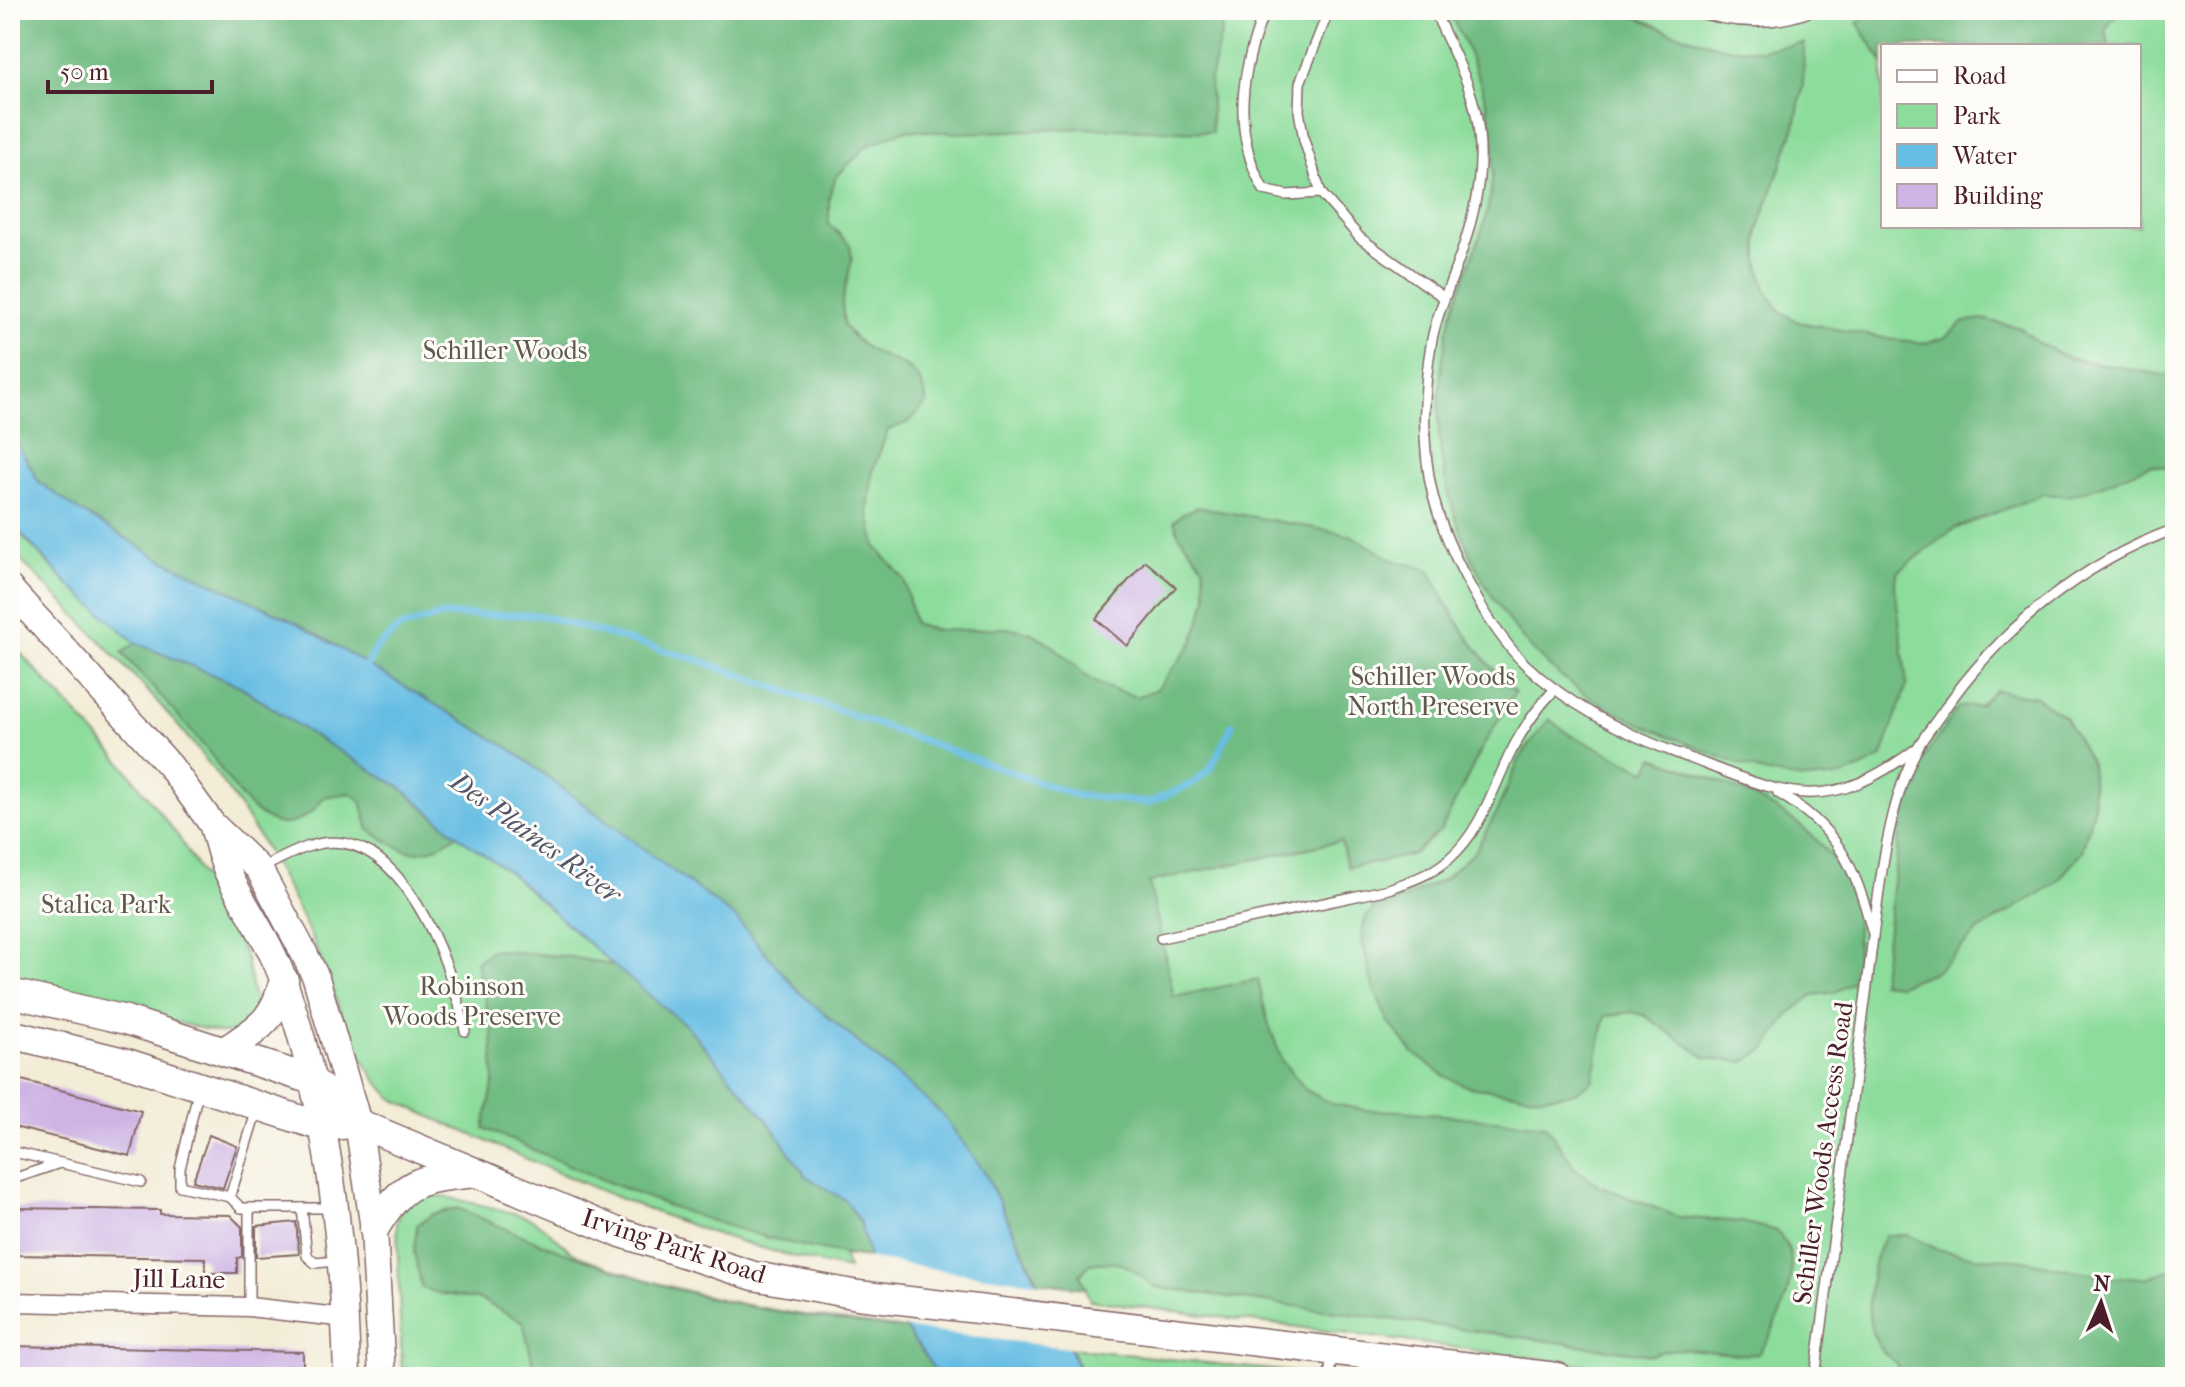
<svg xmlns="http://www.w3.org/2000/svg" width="2185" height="1387" font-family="'IM FELL French Canon',serif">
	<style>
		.green { fill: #8cdc9b; stroke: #6b7e63; stroke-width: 2; fill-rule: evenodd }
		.forest { fill: #71bc83; stroke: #5e6e57; stroke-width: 2 }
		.water { fill: #66bde3; stroke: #586e87; stroke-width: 2 }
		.pier { fill: #f3ecd7 }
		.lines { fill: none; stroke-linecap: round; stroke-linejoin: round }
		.stream { stroke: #66bde3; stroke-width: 7 }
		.building { fill: #ceb4e4 }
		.lane-casing { stroke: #856767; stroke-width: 12 }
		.street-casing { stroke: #856767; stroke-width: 21 }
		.secondary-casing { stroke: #856767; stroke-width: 29 }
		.primary-casing { stroke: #856767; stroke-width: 31 }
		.lane { stroke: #fff; stroke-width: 9 }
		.street { stroke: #fff; stroke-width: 18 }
		.secondary { stroke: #fff; stroke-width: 26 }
		.primary { stroke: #fff; stroke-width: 28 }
		.labels { text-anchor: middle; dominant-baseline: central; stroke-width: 6; stroke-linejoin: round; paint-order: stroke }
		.park-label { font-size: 26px; fill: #5e584d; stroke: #fdfcf7 }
		.street-label { font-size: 26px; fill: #4a1f2b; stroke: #fdfcf7 }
		.water-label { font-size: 28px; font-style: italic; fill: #54566b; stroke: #fdfcf7 }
	</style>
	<rect width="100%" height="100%" fill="#fdfcf7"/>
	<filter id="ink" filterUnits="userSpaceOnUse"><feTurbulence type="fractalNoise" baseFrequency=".0125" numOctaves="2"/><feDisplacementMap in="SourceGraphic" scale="16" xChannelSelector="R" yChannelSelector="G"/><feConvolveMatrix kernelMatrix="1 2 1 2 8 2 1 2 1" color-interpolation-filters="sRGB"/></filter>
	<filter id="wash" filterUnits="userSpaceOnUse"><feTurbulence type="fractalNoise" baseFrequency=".006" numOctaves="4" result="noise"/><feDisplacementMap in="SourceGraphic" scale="32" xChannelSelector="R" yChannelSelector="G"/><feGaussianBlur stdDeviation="1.8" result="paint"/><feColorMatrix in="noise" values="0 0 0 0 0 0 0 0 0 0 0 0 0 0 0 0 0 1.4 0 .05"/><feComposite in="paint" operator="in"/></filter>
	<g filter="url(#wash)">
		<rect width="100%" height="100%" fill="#f3ecd7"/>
		<g class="green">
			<path d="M 10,10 L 2175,10 L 2175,1377 L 1680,1377 L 1090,1300 L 1085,1288 L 1039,1282 L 984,1171 L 10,432 ZM 1883,46 L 2139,46 L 2139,226 L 1883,226 Z"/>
			<path d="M 10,523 L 67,583 L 444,825 L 508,871 L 614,966 L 688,1027 L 862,1235 L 869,1258 L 843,1255 L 848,1269 C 730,1246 619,1200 509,1151 C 470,1133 429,1118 392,1098 C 352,1059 339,1004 318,953 C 302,914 281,876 260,839 C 195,729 99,640 10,549 Z"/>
			<path d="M 10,642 L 120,761 L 178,836 L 225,912 L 246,958 L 256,1010 L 236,1033 L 220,1033 L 10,981 Z"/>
			<path d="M 429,1194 C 447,1197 522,1213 535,1221 C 552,1232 566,1251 584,1258 C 688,1299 796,1316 906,1329 L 936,1372 L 946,1377 L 402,1377 L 397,1223 C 401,1206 411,1196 429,1194 Z"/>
			<path d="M 1071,1348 L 1336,1377 L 1083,1377 Z"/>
		</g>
		<g class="forest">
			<path d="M 10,10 L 1227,10 L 1210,79 L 1212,132 L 1083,128 L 961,133 L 905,130 L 867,146 L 836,177 L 829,197 L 829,224 L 850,245 L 852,260 L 842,301 L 844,326 C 849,331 855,339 861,344 C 890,366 919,356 927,403 L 909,422 L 888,430 L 873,470 L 868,510 L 876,547 L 904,579 L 914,623 C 945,640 990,621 1025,631 C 1052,639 1069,662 1090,679 C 1102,688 1123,692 1137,697 L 1157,689 L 1193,642 L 1207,599 L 1203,566 L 1179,535 L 1174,521 L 1183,513 L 1198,507 L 1331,531 L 1352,536 L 1393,560 L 1430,570 C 1450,618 1479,656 1515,692 L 1481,750 L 1441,830 L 1413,854 L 1376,863 L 1347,867 L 1341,841 L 1149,882 L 1174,997 L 1258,979 L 1267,1019 L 1282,1061 L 1306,1090 L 1332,1104 L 1366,1110 L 1401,1111 L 1546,1125 L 1576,1169 L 1598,1185 L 1678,1217 L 1742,1222 L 1777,1231 C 1781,1238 1789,1246 1790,1253 C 1796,1285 1777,1328 1758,1354 C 1723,1358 1684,1341 1651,1355 L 1155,1287 C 1128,1266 1126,1259 1090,1264 L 1080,1275 L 1086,1288 L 1039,1282 L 984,1171 L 941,1113 L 798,991 L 736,918 L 509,748 L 295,622 L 159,558 L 78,510 L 39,482 L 10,432 Z"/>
			<path d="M 1448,10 L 1621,10 L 1671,32 L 1726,48 L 1761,50 L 1804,43 L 1803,85 L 1795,126 L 1758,230 L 1758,261 L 1766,290 L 1779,310 L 1798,322 L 1889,339 L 1927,343 L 1944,338 L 1963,322 L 1982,319 L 2021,328 L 2038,343 L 2069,358 L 2175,377 L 2175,468 L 2151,465 L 2097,487 L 2068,496 L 2044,494 L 1954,529 L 1898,572 L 1895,586 L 1907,685 L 1881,758 C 1867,765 1852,774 1837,777 C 1777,787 1723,757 1669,736 C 1632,721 1594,703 1563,678 C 1497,626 1452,536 1441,454 C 1436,415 1440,371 1447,333 C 1454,298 1471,264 1482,230 C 1508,147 1487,84 1448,10 Z"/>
			<path d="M 1876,10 L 2130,10 L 2115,16 L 2106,29 L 2109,46 L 1883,46 L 1883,63 L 1857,22 Z"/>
			<path d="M 136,643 L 240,686 L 306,731 L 400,787 L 457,835 C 416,862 408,854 369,830 L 361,801 L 350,793 L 324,797 C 314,812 293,830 273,822 C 244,811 226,774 207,750 C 180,717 150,685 122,653 Z"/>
			<path d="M 1995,690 L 2035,697 L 2065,717 L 2091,763 L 2094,805 L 2082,852 L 2055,884 L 1978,931 L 1937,971 L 1899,985 L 1881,983 L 1900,833 L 1911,787 L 1927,754 L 1958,707 L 1979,706 Z"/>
			<path d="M 1549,719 L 1568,734 L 1647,771 L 1654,757 C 1728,785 1835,817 1854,905 C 1859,929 1856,955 1856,979 L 1836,992 L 1813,995 L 1790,1013 L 1765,1050 L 1744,1062 L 1706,1058 L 1644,1015 L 1632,1012 L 1605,1016 L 1593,1080 L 1576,1093 L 1543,1097 L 1468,1087 L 1446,1077 L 1413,1053 L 1388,1021 L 1373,987 L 1361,935 L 1366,917 L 1374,908 L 1394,903 L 1444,879 L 1475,851 L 1495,815 L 1520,758 Z"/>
			<path d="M 492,950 L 571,957 L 615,966 L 688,1027 L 767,1120 L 806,1176 L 846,1201 L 860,1222 L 869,1258 C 732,1240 610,1184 484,1128 L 494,1081 L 492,1030 L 476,962 Z"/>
			<path d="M 458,1208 C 543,1246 632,1280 724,1301 C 784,1315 845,1322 906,1329 L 936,1372 L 946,1377 L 536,1377 L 523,1322 L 481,1300 L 438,1293 L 422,1288 L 414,1252 L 417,1225 L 433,1214 Z"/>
			<path d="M 1886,1235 L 1909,1235 L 1937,1249 L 1980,1258 L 2018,1259 L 2113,1278 L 2149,1277 L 2175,1268 L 2175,1377 L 1903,1377 C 1899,1362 1884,1356 1877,1343 C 1861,1316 1870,1260 1886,1235 Z"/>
		</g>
		<path class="water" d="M 10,432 L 39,482 L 78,510 L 159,558 L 295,622 L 509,748 L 736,918 L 798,991 L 941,1113 L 984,1171 L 1083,1377 L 946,1377 L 936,1372 L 906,1329 L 869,1258 L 860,1222 L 846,1201 L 806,1176 L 767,1120 L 688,1027 L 614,966 L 508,871 L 462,839 L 400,787 L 306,731 L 240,686 L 136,643 L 67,583 L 10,522 Z"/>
		<path class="pier" d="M 865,1258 L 954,1272 L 1043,1283 L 1076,1349 L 901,1328 Z"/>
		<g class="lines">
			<path class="stream" d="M 364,671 L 376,648 L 399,628 L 443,615 L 539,615 L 698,660 L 1075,795 L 1148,803 L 1194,783 L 1211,768 L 1232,725"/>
		</g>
		<g id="blocks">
			<g class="building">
				<path d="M 1145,561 L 1176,587 L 1127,646 L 1096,619 Z"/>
				<path d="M 10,1077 L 141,1111 L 130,1156 L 10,1126 Z"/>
				<path d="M 209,1135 L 237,1146 L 223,1188 L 193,1181 Z"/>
				<path d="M 13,1208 L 160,1210 L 160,1214 L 230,1215 L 242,1227 L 242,1257 L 237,1258 L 237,1273 L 205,1273 L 205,1258 L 13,1255 Z"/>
				<path d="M 296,1222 L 299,1254 L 256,1257 L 256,1226 Z"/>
				<path d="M 10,1346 L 303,1352 L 303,1377 L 10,1377 Z"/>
			</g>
		</g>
	</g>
	<g filter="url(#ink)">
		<use href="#blocks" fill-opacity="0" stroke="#856767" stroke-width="2"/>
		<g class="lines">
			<g class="lane-casing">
				<g id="lane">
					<path d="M 1265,10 C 1241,69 1231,132 1264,190 L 1286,195 L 1321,193"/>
					<path d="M 1329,10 L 1300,83 L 1299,111 L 1304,140 L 1321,193 L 1360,238 L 1443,297"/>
					<path d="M 1434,10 C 1452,52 1475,87 1479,134 C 1484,178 1471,229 1455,270 C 1447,293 1437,314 1432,339 C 1423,388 1421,447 1433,496 C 1446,547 1487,627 1525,664 C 1570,707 1629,736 1687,757 C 1785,795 1824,818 1917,748"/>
					<path d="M 1693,10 C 1731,25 1776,26 1814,10"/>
					<path d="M 1778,793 C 1837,827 1856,867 1872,931"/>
					<path d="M 262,868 C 286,856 315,838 343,843 C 411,853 454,972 465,1031"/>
					<path d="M 1161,938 L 1389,889 C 1410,881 1433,874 1450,858 C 1480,832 1492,791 1509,756 C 1521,731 1536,709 1555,689"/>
					<path d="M 198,1092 L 180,1169 L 180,1186 L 230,1197 L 241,1208 L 331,1208"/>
					<path d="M 10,1151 L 141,1182"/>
					<path d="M 10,1180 L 60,1163"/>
					<path d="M 230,1197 L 257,1109"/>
					<path d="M 249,1208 L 249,1307"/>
					<path d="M 302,1208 L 307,1256 L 315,1263 L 337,1261"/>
					<path d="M 1329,1377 L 1332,1353"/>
					<path d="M 1815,1377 C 1833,1247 1850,1116 1867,986 C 1876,916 1884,810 1917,749 C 1923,737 1933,726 1941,714 C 1998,631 2079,564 2175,529"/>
				</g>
			</g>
			<g class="street-casing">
				<path id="street" d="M 10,1302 L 249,1307 L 346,1318"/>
			</g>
			<g class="secondary-casing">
				<g id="secondary">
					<path d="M 10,589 L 170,766 L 212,824 L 259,869 L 304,953 L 316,978 L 358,1123 L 374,1229 L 382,1377"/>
					<path d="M 213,827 C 218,842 221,859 228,873 C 246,910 271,943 284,982 C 328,1108 344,1243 347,1377"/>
				</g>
			</g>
			<g class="primary-casing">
				<g id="primary">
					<path d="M 10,993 L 126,1020 L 312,1080 L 358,1123 L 615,1231 L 754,1276 L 858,1295 L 1557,1377"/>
					<path d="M 10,1034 L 124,1062 L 323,1127 L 358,1123"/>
					<path d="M 226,1050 C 259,1028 274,1021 284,980"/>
					<path d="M 374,1229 C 405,1179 418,1179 475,1173"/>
				</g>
			</g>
			<use href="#lane" class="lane"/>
			<use href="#street" class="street"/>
			<use href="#secondary" class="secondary"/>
			<use href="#primary" class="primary"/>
		</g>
	</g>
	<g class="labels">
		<g class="park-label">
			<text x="505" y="350">Schiller Woods</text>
			<text x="1433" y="676">Schiller Woods<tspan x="1433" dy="30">North Preserve</tspan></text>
			<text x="106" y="904">Stalica Park</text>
			<text x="472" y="986">Robinson<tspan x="472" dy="30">Woods Preserve</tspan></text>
		</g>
		<g class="street-label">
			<text transform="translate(1823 1153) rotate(-82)">Schiller Woods Access Road</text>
			<text transform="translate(674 1246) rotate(18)">Irving Park Road</text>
			<text transform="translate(179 1279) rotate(1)">Jill Lane</text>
		</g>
		<g class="water-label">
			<text transform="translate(536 837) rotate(36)">Des Plaines River</text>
		</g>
	</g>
	<rect width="2185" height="1387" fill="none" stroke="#fdfcf7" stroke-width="40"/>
	<rect x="1881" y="44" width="260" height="184" fill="#fdfcf7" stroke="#b5a4a5" stroke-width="2"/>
	<rect x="1897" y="70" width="40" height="12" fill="#ffffff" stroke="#b5a4a5" stroke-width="2"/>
	<text x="1953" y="84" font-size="24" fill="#4a1f2b">Road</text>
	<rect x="1897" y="104" width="40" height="24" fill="#8cdc9b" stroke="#b5a4a5" stroke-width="2"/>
	<text x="1953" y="124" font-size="24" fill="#4a1f2b">Park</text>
	<rect x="1897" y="144" width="40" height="24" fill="#66bde3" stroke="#b5a4a5" stroke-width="2"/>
	<text x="1953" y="164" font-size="24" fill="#4a1f2b">Water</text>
	<rect x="1897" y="184" width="40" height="24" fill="#ceb4e4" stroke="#b5a4a5" stroke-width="2"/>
	<text x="1953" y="204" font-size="24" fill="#4a1f2b">Building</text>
	<g transform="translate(2101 1303) rotate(3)" stroke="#fdfcf7" stroke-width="6" paint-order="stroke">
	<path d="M0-6L14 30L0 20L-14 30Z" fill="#4a1f2b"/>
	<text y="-12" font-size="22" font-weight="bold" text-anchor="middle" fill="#4a1f2b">N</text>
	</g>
	<path d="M48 80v12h164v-12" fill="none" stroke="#4a1f2b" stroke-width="4"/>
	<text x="60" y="80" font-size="24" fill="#4a1f2b" stroke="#fdfcf7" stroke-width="6" paint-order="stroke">50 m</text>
</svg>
